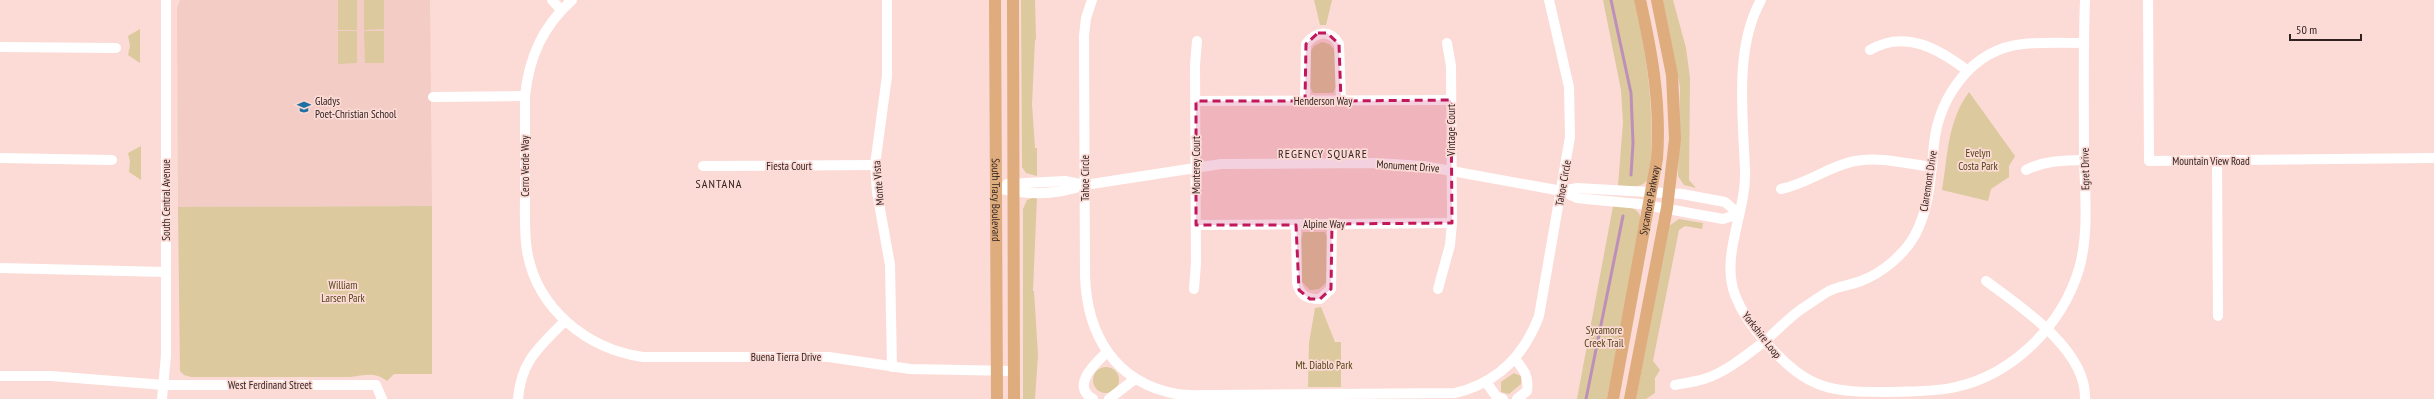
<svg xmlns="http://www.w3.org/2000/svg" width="2434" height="399" font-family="'PT Sans Narrow',sans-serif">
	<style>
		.built { fill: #f2ccc5 }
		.green { fill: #dcc99e }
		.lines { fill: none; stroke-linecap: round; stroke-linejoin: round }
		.stream { stroke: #bd90b9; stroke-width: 3 }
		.minor { stroke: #fff; stroke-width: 10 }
		.major { stroke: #dfac7d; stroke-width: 12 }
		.marked { fill: #c2185b; fill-opacity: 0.2; stroke: #c2185b; stroke-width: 3; stroke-dasharray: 8 5; stroke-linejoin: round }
		.labels { text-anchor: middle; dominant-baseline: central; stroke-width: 3.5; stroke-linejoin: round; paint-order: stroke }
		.poi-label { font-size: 11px; fill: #312220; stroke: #fcdbd6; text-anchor: start }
		.street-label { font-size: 11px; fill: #312220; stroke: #fcdbd6 }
		.park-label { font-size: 11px; fill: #534216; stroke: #fcdbd6 }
		.neighbourhood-label { font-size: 12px; letter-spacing: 1px; fill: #312220; stroke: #fcdbd6 }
	</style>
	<rect width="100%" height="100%" fill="#fcdbd6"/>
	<path class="built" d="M 180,0 L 430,0 L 432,206 L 178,207 L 177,8 Z"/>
	<g class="green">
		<rect x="338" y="0" width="19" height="30"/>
		<path d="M 364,0 L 384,0 L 384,29 L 364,30 Z"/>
		<path d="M 1021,0 L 1035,0 L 1036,39 L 1035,40 L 1032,104 L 1035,148 L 1037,148 L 1037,176 L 1026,173 L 1022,167 Z"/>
		<path d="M 1314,0 L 1332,0 L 1326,25 L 1320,25 Z"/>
		<path d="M 1603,0 L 1634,0 C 1648,59 1655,115 1650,175 C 1644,190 1631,186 1618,186 L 1623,122 L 1621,90 Z"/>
		<path d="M 1663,0 L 1673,0 L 1686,48 L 1690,78 L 1689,180 L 1696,188 L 1684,185 L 1678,176 L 1680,87 Z"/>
		<path d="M 140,29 L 140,63 L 128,55 L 130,46 L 128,36 Z"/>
		<path d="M 338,31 L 357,31 L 357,63 L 338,64 Z"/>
		<path d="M 364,31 L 384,31 L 384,63 L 365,63 Z"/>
		<path d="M 1322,42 L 1329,44 L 1335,50 L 1336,87 L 1333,93 L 1313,93 L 1310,87 L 1311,51 L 1314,46 Z"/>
		<path d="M 1969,92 L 2015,156 L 2009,166 L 2009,177 L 1991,189 L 1988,201 L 1942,190 C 1948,156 1947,122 1969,92 Z"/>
		<path d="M 141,146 L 141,180 L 129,172 L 130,161 L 128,153 Z"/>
		<path d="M 1035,197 L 1037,197 L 1033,291 L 1034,291 L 1038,355 L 1035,399 L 1023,399 L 1023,209 L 1027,200 Z"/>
		<path d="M 432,206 L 432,374 L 394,374 L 387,381 C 374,371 364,376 350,377 L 191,377 L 184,375 L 180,371 L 178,207 Z"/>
		<path d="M 1613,206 C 1625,207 1641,205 1641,222 L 1607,399 L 1577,399 Z"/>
		<path d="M 1679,219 L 1703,223 L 1702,229 L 1685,226 L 1679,230 L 1653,361 L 1660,370 L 1655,378 L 1655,393 L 1646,399 L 1636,399 L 1669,226 Z"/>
		<path d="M 1303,232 L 1325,232 L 1327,237 L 1327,282 L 1319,289 L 1310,290 L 1302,282 L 1301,240 Z"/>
		<path d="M 1321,307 L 1335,342 L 1341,342 L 1341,387 L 1308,387 L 1309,343 L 1315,308 Z"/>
		<circle cx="1106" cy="380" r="13"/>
		<path d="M 1514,373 L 1521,376 L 1521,384 L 1509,394 L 1501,392 L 1501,382 Z"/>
	</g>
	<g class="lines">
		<g class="stream">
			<path d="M 1611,0 L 1631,93 L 1633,143 L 1631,175"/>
			<path d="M 1586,399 L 1623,216"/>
		</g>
		<g class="minor">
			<path d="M 552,0 L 561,10"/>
			<path d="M 572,0 C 543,26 529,57 525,96 C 525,128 525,161 525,193 C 525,212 524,232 527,251 C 537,309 587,349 643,357 L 829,357 L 910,369 L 1014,371"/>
			<path d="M 887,0 L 887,76 L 875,165 L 877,192 L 890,265 L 892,367"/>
			<path d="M 1092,0 L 1086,18 L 1084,36 L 1085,276 C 1087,335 1115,383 1177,394 C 1189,396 1202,395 1214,395 L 1455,393 C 1497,383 1524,356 1539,316 L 1570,137 L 1569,87 L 1549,0"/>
			<path d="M 1761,0 C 1734,48 1743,116 1745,170 C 1747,211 1720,255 1735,295 C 1742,313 1755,331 1768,345 C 1810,391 1831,392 1890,392 C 1912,391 1935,392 1956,387 C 2014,374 2062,325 2079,269 C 2089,234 2085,194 2084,158 C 2084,105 2083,53 2085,0"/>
			<path d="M 2148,0 L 2149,161 L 2434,158"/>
			<path d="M 0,47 L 116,48"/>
			<path d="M 1870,50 C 1905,29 1939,49 1968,71"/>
			<path d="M 433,97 L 525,96"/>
			<path d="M 1196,101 L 1451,100"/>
			<path d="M 1305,101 L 1306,44 C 1316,31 1330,29 1339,44 L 1341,101"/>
			<path d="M 0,158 L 112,160"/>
			<path d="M 2217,161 L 2218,316"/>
			<path d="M 703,166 L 875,165"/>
			<path d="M 2026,170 C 2045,160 2064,161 2085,160"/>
			<path d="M 1007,184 L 1065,181 L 1085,185"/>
			<path d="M 996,188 C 1025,195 1057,195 1085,185 L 1221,164 L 1375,163 L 1424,166 L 1562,191 L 1577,198 L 1586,199 L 1640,204 L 1723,219 L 1739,214"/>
			<path d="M 1781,189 C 1809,183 1829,166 1855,161 C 1879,156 1908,164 1932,167"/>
			<path d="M 1562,191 L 1577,188 L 1682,194 L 1725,202 L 1739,214"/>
			<path d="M 1196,225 L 1452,223"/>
			<path d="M 1296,225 L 1297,283 C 1300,296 1307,299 1320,299 L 1331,289 L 1332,224"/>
			<path d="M 0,268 L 166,272"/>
			<path d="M 1986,281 C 2021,307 2087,350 2085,399"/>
			<path d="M 1194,289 L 1196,263 L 1195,65 L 1197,41"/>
			<path d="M 1438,289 L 1450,245 L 1452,223 L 1451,66 L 1447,43"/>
			<path d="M 1515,359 C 1524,370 1529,376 1527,391 L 1517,399"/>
			<path d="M 0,376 L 51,376 L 164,385 L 376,385 L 382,399"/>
			<path d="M 1486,382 L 1496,396 L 1503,399"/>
			<path d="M 1675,385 C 1684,383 1695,382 1704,379 C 1725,373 1748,354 1765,341 C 1779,329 1791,315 1806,306 C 1814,301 1822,295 1829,291 C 1839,286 1851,285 1861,281 C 1882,273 1904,255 1915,235 C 1930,207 1931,174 1934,144 C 1939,97 1972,49 2023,44 C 2043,42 2063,43 2083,43"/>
			<path d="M 162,399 L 166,355 L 166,0"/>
			<path d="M 518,399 C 521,361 539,347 565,321"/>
			<path d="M 1093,399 C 1070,385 1096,363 1107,352"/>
			<path d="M 1109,399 L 1135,379"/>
		</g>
		<g class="major">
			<path id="s1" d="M 995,0 L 997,399"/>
			<path d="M 1013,0 L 1014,399"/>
			<path id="s2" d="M 1613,399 L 1657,159 C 1661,104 1652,53 1640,0"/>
			<path d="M 1630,399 L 1667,208 L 1675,139 L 1672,75 L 1657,0"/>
		</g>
	</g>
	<path class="marked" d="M 1318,33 L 1327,33 L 1339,44 L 1341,101 L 1451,100 L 1452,223 L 1332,224 L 1331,289 L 1320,299 L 1310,299 L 1299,290 L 1296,225 L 1196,225 L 1196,101 L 1305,101 L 1306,44 Z"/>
	<defs>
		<g id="school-bare" transform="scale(1.08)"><path d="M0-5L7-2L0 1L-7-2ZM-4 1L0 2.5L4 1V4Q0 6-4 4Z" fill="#2070a1" stroke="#fcdbd6" stroke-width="2.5" paint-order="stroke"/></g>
	</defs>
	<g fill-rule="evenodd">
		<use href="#school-bare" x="304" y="107"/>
	</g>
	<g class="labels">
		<g class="poi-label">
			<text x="315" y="101">Gladys<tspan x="315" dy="13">Poet-Christian School</tspan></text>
		</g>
		<g class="street-label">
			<text x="1323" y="101">Henderson Way</text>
			<text transform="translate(1451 130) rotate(-90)">Vintage Court</text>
			<text x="2211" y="161">Mountain View Road</text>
			<text transform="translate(1196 165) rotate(-90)">Monterey Court</text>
			<text transform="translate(525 166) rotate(-90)">Cerro Verde Way</text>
			<text x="789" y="166">Fiesta Court</text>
			<text transform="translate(1408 166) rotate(4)">Monument Drive</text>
			<text transform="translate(2085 169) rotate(-91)">Egret Drive</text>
			<text transform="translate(1085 178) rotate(-90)">Tahoe Circle</text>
			<text transform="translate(1928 181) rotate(-81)">Claremont Drive</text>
			<text transform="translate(878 183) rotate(-95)">Monte Vista</text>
			<text transform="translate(1563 183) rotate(-80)">Tahoe Circle</text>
			<text transform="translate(166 200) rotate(-90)">South Central Avenue</text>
			<text stroke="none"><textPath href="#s1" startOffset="200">South Tracy Boulevard</textPath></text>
			<text stroke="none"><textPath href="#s2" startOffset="202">Sycamore Parkway</textPath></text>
			<text x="1324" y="224">Alpine Way</text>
			<text transform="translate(1762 335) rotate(52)">Yorkshire Loop</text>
			<text x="786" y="357">Buena Tierra Drive</text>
			<text x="270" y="385">West Ferdinand Street</text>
		</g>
		<g class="park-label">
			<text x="1978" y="153">Evelyn<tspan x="1978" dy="13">Costa Park</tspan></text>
			<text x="343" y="285">William<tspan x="343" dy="13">Larsen Park</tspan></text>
			<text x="1604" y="330">Sycamore<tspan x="1604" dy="13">Creek Trail</tspan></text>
			<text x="1324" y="365">Mt. Diablo Park</text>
		</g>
		<g class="neighbourhood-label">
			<text x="1323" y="153">REGENCY SQUARE</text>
			<text x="719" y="183">SANTANA</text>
		</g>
	</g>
	<path d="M2290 34v6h71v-6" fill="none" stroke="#312220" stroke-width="2"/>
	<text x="2296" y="34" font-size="12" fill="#312220" stroke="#fcdbd6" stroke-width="3" paint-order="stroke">50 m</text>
</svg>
